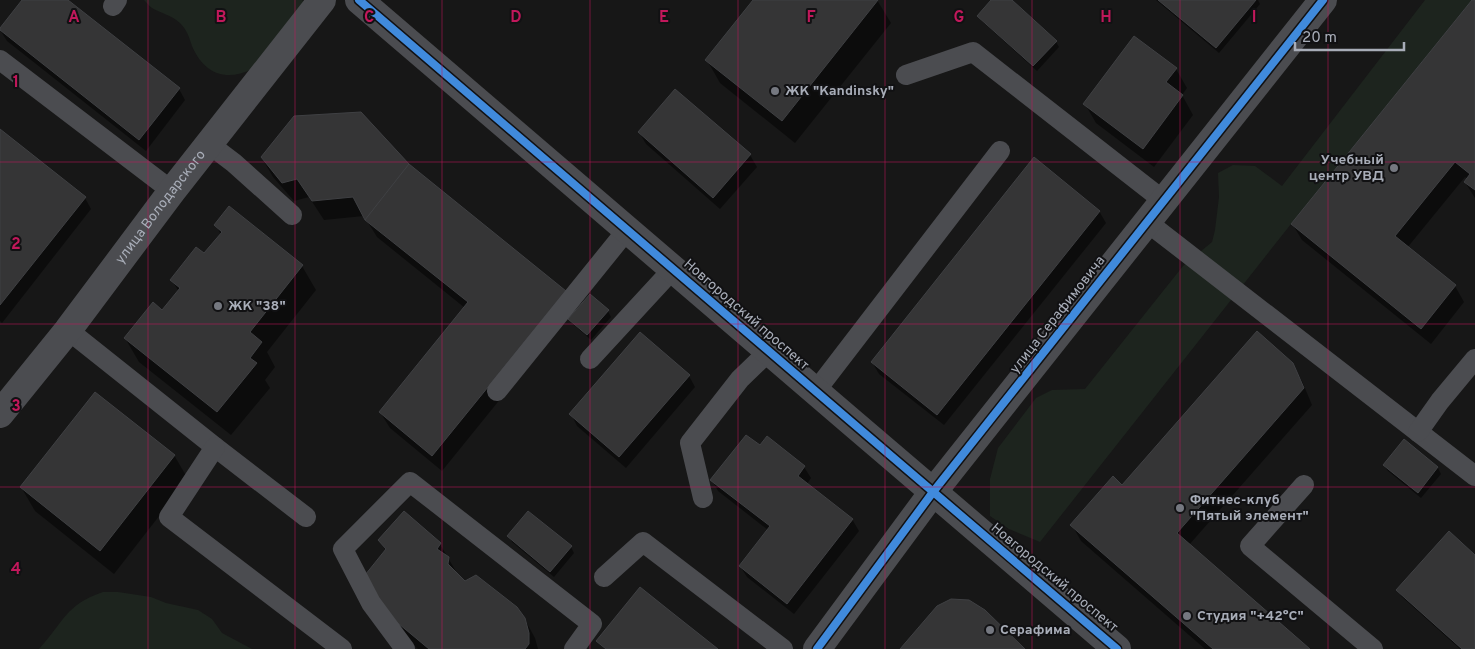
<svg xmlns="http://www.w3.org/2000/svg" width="1475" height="649" font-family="Overpass,sans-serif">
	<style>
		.green { fill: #1d241e }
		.shadow { fill: #0007 }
		.building { fill: #353536; stroke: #3f4043 }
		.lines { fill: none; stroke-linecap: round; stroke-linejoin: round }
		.lane { stroke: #4b4c50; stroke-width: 20 }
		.street { stroke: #4b4c50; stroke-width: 28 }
		.cycleway-casing { stroke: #111113; stroke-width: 11 }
		.cycleway { stroke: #408adc; stroke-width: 8 }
		.grid { fill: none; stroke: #c2185b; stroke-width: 1; stroke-opacity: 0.55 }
		.poi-dot { fill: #757880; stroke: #111113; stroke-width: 2 }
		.labels { text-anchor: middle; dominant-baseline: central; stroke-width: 4; stroke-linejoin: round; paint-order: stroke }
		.poi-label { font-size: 14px; font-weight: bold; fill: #a8adb8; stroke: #111113; text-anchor: start }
		.street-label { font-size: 14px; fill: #a8adb8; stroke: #111113 }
		.grid-label { font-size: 16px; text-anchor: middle; font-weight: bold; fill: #c2185b; stroke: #111113; stroke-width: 4; stroke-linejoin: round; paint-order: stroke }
	</style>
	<rect width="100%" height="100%" fill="#171717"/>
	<g class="green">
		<path d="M 144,0 L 302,0 L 304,2 L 252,69 C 226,82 204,74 192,46 C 189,37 187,30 180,23 C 170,14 162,14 152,8 C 149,6 147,3 144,0 Z"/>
		<path d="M 1425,0 L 1472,0 L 1291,224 L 1040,542 L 1009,529 L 990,516 L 990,479 L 998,448 L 1036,398 L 1052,390 L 1085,389 L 1183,266 L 1212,242 L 1215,230 L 1219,197 L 1218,173 L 1233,165 L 1255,166 L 1282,186 Z"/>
		<path d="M 103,592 L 118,592 L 151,597 L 166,603 L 198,610 L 212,619 L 222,633 L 252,649 L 39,649 C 64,622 65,605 103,592 Z"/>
	</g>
	<g class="shadow">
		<path d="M 24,0 L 66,0 L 179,89 L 185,100 L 146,151 L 7,41 L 0,30 Z"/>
		<path d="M 755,0 L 877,0 L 891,23 L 795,143 L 720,83 L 707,60 Z"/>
		<path d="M 993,0 L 1010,0 L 1056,42 L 1059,47 L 1037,71 L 982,21 L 979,16 Z"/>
		<path d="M 1156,0 L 1258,0 L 1260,4 L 1219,53 Z"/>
		<path d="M 1474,0 L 1475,0 L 1475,198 L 1465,182 L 1468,179 L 1465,177 L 1407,248 L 1455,286 L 1464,302 L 1431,344 L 1302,240 L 1293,225 Z"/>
		<path d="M 1176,69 L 1187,88 L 1182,95 L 1193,115 L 1154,167 L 1096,123 L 1085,104 Z"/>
		<path d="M 0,131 L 85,198 L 91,209 L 2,323 L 0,321 Z"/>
		<path d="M 639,132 L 750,155 L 757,167 L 720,209 L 646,144 Z"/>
		<path d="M 262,158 L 408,165 L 574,308 L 442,471 L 390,428 L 380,412 L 465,308 L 377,237 L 364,216 L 324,220 L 309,197 L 294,201 L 273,177 Z"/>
		<path d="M 1099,211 L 1106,223 L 944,425 L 879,374 L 872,362 Z"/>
		<path d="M 216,225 L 302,266 L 316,290 L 267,352 L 275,367 L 265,380 L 270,388 L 231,435 L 139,362 L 125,338 L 163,311 L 179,292 L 172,280 L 204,255 L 221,235 Z"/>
		<path d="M 608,311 L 611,317 L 591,340 L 573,324 L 570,319 Z"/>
		<path d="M 1292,364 L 1302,381 L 1312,405 L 1189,545 L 1308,649 L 1205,649 L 1081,541 L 1072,525 Z"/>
		<path d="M 689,376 L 695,387 L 626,468 L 577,426 L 571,414 Z"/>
		<path d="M 1404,441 L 1438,468 L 1441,474 L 1421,498 L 1388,471 L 1384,466 Z"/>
		<path d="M 760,447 L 804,467 L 811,478 L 807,484 L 852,519 L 859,531 L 794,614 L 747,577 L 740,566 L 768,530 L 718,491 L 712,480 Z"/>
		<path d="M 174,455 L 188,479 L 114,574 L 35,511 L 21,487 Z"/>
		<path d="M 509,536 L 571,547 L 574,553 L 554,577 L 512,542 Z"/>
		<path d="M 380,540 L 440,544 L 458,575 L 465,582 L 524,618 L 535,638 L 538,649 L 418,649 L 387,623 L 386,551 Z"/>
		<path d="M 1475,557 L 1475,649 L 1460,649 L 1401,596 L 1398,590 Z"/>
	</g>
	<g class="building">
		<path d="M 22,0 L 68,0 L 180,88 L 139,140 L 0,30 L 0,28 Z"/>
		<path d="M 753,0 L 878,0 L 782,121 L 705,60 Z"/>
		<path d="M 991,0 L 1012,0 L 1057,41 L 1033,66 L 977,16 Z"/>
		<path d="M 1158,0 L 1256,0 L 1216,48 Z"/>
		<path d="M 1472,0 L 1475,0 L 1475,190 L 1464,182 L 1470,174 L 1455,162 L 1395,236 L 1456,285 L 1421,329 L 1291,224 Z"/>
		<path d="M 1134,36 L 1177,68 L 1166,82 L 1183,95 L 1143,149 L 1083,104 Z"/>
		<path d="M 675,89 L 751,154 L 713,198 L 638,132 Z"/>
		<path d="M 361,112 L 409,164 L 365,220 L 353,197 L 312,201 L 297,179 L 282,183 L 261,157 L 294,116 Z"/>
		<path d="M 0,129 L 86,197 L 0,305 Z"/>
		<path d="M 1034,157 L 1100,211 L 937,415 L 871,362 Z"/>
		<path d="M 409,164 L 566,291 L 432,456 L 379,412 L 468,302 L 365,220 Z"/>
		<path d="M 229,206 L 303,265 L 250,332 L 262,342 L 250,358 L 257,363 L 217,412 L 124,338 L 153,302 L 162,310 L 180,288 L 170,280 L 196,247 L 204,253 L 222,232 L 214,225 Z"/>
		<path d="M 590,294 L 609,310 L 587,335 L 568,319 Z"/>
		<path d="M 1257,331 L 1293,363 L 1304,388 L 1177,533 L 1310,649 L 1213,649 L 1070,525 L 1113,476 L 1122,485 Z"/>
		<path d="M 640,332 L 690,375 L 619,457 L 569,414 Z"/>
		<path d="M 95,392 L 175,455 L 100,551 L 20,487 Z"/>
		<path d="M 746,435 L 760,445 L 767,436 L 805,466 L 798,476 L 853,519 L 787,604 L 739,566 L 770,526 L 710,480 Z"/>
		<path d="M 1404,439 L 1438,467 L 1418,493 L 1383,465 Z"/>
		<path d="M 404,511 L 441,543 L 437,549 L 449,557 L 448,564 L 465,581 L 476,575 L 517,607 L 525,618 L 529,633 L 529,644 L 525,649 L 429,649 L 375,604 L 361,580 L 386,549 L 378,540 Z"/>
		<path d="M 528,511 L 572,546 L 550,572 L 507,536 Z"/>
		<path d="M 1449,531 L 1475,555 L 1475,649 L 1462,649 L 1396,590 Z"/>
		<path d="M 640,587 L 670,611 L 718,649 L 606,649 L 596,641 Z"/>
		<path d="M 951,599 L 969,600 L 985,610 L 1025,649 L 900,649 L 937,606 Z"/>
	</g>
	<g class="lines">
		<g class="lane">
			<path d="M 113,6 L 117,0"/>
			<path d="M 0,60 L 172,191"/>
			<path d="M 906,75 L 973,52 L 1164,201"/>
			<path d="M 209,144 L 234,163 L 292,215"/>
			<path d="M 1147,222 L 1475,476"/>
			<path d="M 68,330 L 215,447 L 306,517"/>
			<path d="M 590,359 L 673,269"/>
			<path d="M 497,391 L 627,230"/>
			<path d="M 815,392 L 1000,151"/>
			<path d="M 1418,432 L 1440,401 L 1475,359"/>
			<path d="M 215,447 L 169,517 L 342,649"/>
			<path d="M 1304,485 L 1250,546 L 1373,649"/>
			<path d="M 703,498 L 690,443 L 740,379 L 768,352"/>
			<path d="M 604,577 L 643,542 L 783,649"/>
			<path d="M 405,649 L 371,603 L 343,549 L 410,482 L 592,624 L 574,649"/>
		</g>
		<g class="street">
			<path d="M 359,0 C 612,217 864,433 1117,649"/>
			<path id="s1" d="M 0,414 L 68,330 L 172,191 L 322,0"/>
			<path d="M 817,649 L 933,492 L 1323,0"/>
		</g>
		<g class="cycleway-casing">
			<g id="cycleway">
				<path d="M 359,0 C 612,217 864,433 1117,649"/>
				<path d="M 817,649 L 933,492 L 1323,0"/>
			</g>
		</g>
		<use href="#cycleway" class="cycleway"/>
	</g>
	<path class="grid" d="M 148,0 L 148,649M 295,0 L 295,649M 442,0 L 442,649M 590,0 L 590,649M 738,0 L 738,649M 885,0 L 885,649M 1032,0 L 1032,649M 1180,0 L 1180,649M 1328,0 L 1328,649M 0,162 L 1475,162M 0,324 L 1475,324M 0,487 L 1475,487"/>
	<g class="poi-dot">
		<circle cx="775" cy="91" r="5"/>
		<circle cx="1394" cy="168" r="5"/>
		<circle cx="218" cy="306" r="5"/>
		<circle cx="1180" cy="508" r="5"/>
		<circle cx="1187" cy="616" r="5"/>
		<circle cx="990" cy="630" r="5"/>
	</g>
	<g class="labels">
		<g class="poi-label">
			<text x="785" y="91">ЖК "Kandinsky"</text>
			<text x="1384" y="160" text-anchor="end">Учебный<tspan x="1384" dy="16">центр УВД</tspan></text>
			<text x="228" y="306">ЖК "38"</text>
			<text x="1190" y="500">Фитнес-клуб<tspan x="1190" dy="16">"Пятый элемент"</tspan></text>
			<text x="1197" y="616">Студия "+42°C"</text>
			<text x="1000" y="630">Серафима</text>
		</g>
		<g class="street-label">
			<text stroke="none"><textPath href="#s1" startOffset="262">улица Володарского</textPath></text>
			<text transform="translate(746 315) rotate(41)">Новгородский проспект</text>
			<text transform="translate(1058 315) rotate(-52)">улица Серафимовича</text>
			<text transform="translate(1054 578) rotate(40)">Новгородский проспект</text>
		</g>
	</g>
	<g class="grid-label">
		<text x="74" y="22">A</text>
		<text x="221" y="22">B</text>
		<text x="369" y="22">C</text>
		<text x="516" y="22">D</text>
		<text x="664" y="22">E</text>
		<text x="811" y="22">F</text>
		<text x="959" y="22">G</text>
		<text x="1106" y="22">H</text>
		<text x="1254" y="22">I</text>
		<text x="16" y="87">1</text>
		<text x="16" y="249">2</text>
		<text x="16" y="411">3</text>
		<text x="16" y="574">4</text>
	</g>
	<path d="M1295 42v8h109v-8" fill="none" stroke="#a8adb8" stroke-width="2.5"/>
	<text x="1302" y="42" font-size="15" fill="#a8adb8" stroke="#111113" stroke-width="4" paint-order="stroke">20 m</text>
</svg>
